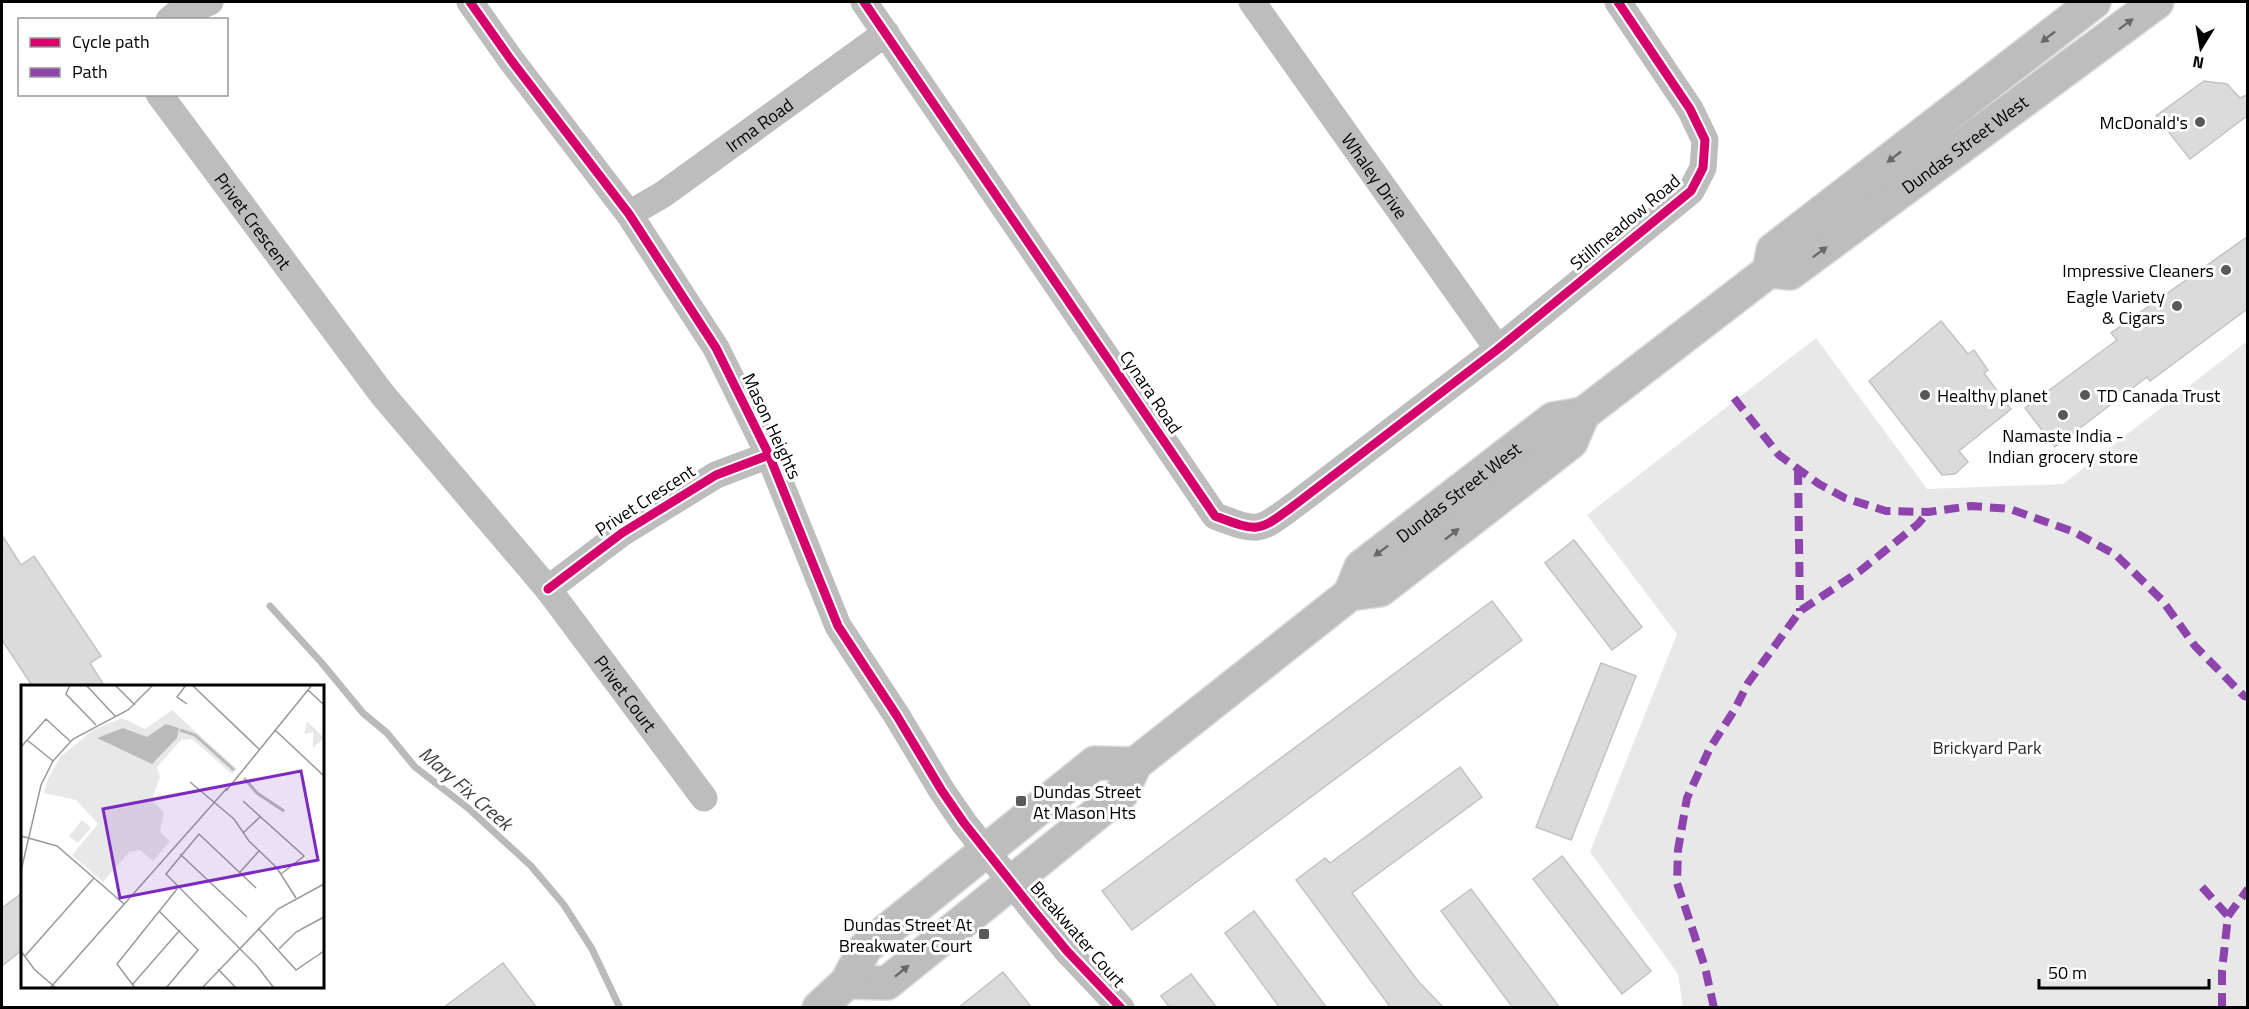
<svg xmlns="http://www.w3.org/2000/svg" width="2249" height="1009" font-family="'Titillium Web',sans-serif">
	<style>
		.green { fill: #e8e8e8 }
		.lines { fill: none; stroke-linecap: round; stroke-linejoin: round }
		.stream { stroke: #bababa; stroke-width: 7 }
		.building { fill: #dbdbdb; stroke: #c3c3c3; stroke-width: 1.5 }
		.primary-casing { stroke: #dbdbdb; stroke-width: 36 }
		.minor { stroke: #bdbdbd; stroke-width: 27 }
		.primary { stroke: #bdbdbd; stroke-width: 33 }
		.quiet { stroke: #8e44ad; stroke-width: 8; stroke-dasharray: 15 8; stroke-linecap: butt }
		.cycleway-casing { stroke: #fff; stroke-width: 13 }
		.cycleway { stroke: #d6006c; stroke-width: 9 }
		.oneway { fill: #686868 }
		.poi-dot { fill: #595959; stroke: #fff; stroke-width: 2 }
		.labels { text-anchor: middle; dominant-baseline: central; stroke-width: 6; stroke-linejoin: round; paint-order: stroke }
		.poi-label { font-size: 18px; fill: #000; stroke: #fff; text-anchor: end }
		.street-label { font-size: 18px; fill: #000; stroke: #fff }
		.park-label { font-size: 18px; fill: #2c2c2c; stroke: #fff }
		.water-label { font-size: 20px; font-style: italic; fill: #3d3d3d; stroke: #fff }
		.inset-river { fill: none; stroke: #bababa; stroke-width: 3 }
		.inset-road { fill: none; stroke: #999; stroke-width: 1.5 }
		.view { fill: #7b2cbf; fill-opacity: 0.15; stroke: #7b2cbf; stroke-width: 3 }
		.inset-edge { fill: none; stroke: #000; stroke-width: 3 }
	</style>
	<rect width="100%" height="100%" fill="#fff"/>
	<path class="green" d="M 1816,338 L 1927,489 L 2063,484 L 2247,341 L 2247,1007 L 1683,1007 L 1678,974 L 1590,852 L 1677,634 L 1587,515 Z"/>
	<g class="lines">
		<path class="stream" d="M 270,606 L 321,662 L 363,713 L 387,733 L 415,767 L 468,808 L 531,866 L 564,905 L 592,949 L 620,1008"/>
	</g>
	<g class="building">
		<path d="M 2204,81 L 2227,84 L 2240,98 L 2247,95 L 2247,116 L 2190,159 L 2156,116 Z"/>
		<path d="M 2247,237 L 2247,309 L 2150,381 L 2147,377 L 2055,447 L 2025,408 L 2117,340 L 2111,333 Z"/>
		<path d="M 1941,321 L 1968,354 L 1974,350 L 1988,370 L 1984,373 L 2011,409 L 1959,451 L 1968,462 L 1955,474 L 1942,475 L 1869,381 Z"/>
		<path d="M 2,535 L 21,565 L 34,556 L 101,656 L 90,663 L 105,687 L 33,687 L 2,640 Z"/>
		<path d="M 1574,540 L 1642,627 L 1612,650 L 1545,563 Z"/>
		<path d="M 1492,601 L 1522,640 L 1132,930 L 1102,891 Z"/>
		<path d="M 1601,663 L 1636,676 L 1571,840 L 1536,827 Z"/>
		<path d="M 1460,767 L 1482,797 L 1352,893 L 1418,981 L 1444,1008 L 1391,1008 L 1296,880 L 1325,858 L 1330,863 Z"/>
		<path d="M 1562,856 L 1651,971 L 1622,994 L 1533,879 Z"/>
		<path d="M 1471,889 L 1560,1008 L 1513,1008 L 1441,911 Z"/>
		<path d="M 22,893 L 22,950 L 2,966 L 2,908 Z"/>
		<path d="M 1254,911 L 1327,1008 L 1280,1008 L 1225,933 Z"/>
		<path d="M 503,963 L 537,1008 L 443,1008 Z"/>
		<path d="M 1003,972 L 1032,1008 L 958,1008 Z"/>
		<path d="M 1191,974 L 1217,1008 L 1170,1008 L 1161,996 Z"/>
	</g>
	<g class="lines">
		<g class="primary-casing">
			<g id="primary">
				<path id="s4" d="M 1769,271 L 1790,273 L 2157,2"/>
				<path id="s5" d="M 1350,594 L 1361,567 L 1553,419 L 1583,414 L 1769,271 L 1773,250 L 2094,2"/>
				<path d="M 847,982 L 887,983 L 1122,793 L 1135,764 L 1350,594 L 1380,590 L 1571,442 L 1583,414"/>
				<path d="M 819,1008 L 847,982 L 865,948 L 1095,763 L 1135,764"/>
			</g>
		</g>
		<g class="minor">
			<path d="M 470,2 L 511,60 L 629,214 L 716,348 L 769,455 L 838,626 L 897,716 L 942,791 L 964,823 L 1034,911 L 1067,951 L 1121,1008"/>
			<path d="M 864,2 L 1215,516 C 1260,533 1258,532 1296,504 L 1498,349 L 1691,191 L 1703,168 L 1705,140 L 1690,109 L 1618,2"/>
			<path id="s1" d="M 1252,2 L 1498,349"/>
			<path d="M 169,20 L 175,15 L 210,2"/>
			<path id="s2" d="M 159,94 L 382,394 L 548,589 L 704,798"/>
			<path id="s3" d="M 629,214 L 662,195 L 886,33"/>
			<path d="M 548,589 L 622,533 L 716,475 L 769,455"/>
		</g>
		<use href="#primary" class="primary"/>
		<g class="quiet">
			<path d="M 1734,398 L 1779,455 L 1819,484 L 1845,498 L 1886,511 L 1928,512 L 1971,506 L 2010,509 L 2074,532 L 2116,555 L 2162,600 L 2195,646 L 2244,696 L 2248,697"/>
			<path d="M 1798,470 L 1800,611"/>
			<path d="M 2202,887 L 2228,916"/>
			<path d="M 1714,1008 L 1705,967 L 1677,883 L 1678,850 L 1687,798 L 1710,748 L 1735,709 L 1748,683 L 1800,611 L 1860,571 L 1918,524 L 1928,512"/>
			<path d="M 2222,1008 L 2222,971 L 2228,916 L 2248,889"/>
		</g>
		<g class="cycleway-casing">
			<g id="cycleway">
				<path d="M 470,2 L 511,60 L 629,214 L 716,348 L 769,455 L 838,626 L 897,716 L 942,791 L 964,823 L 1034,911 L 1067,951 L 1121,1008"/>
				<path d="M 864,2 L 1215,516 C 1260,533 1258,532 1296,504 L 1498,349 L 1691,191 L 1703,168 L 1705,140 L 1690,109 L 1618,2"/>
				<path d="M 548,589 L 622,533 L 716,475 L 769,455"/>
			</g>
		</g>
		<use href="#cycleway" class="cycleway"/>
	</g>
	<defs><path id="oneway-solid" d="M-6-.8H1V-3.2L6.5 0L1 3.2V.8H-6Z" transform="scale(1.5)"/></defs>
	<g class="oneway">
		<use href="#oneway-solid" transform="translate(2126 24) rotate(-37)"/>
		<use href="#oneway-solid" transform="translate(2048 37) rotate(142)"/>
		<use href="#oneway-solid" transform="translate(1894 157) rotate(142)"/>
		<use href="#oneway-solid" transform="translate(1820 252) rotate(-36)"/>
		<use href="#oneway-solid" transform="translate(1452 534) rotate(-38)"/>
		<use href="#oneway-solid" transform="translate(1381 551) rotate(143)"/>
		<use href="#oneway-solid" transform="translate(902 971) rotate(-39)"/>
	</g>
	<g class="poi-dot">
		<circle cx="2200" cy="122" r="6"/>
		<circle cx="2226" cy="270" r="6"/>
		<circle cx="2177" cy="306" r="6"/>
		<circle cx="1925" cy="395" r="6"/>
		<circle cx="2085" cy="395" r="6"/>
		<circle cx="2063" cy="415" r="6"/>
		<rect x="1015" y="795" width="12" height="12" rx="3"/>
		<rect x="978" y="928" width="12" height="12" rx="3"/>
	</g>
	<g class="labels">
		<g class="poi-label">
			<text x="2188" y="122">McDonald's</text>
			<text x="2214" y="270">Impressive Cleaners</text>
			<text x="2165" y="296">Eagle Variety<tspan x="2165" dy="21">&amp; Cigars</tspan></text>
			<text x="1937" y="395" text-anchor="start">Healthy planet</text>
			<text x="2097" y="395" text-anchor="start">TD Canada Trust</text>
			<text x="2063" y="435" text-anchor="middle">Namaste India -<tspan x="2063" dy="21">Indian grocery store</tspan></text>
			<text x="1033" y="791" text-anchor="start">Dundas Street<tspan x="1033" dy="21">At Mason Hts</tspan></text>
			<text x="972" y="924">Dundas Street At<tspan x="972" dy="21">Breakwater Court</tspan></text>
		</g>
		<g class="street-label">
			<text stroke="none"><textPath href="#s3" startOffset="158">Irma Road</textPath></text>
			<text stroke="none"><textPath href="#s4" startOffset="238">Dundas Street West</textPath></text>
			<text stroke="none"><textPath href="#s1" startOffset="213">Whaley Drive</textPath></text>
			<text stroke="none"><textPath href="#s2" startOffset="158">Privet Crescent</textPath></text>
			<text transform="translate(1625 222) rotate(-40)">Stillmeadow Road</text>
			<text transform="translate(1151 392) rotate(56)">Cynara Road</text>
			<text transform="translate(772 426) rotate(65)">Mason Heights</text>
			<text stroke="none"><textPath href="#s5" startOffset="152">Dundas Street West</textPath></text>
			<text transform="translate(645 500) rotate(-33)">Privet Crescent</text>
			<text stroke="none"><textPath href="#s2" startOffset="760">Privet Court</textPath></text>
			<text transform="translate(1078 934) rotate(49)">Breakwater Court</text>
		</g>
		<g class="park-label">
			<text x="1987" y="747">Brickyard Park</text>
		</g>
		<g class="water-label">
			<text transform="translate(466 788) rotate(41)">Mary Fix Creek</text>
		</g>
	</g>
	<g transform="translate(21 685)">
		<rect width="303" height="303" fill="#fff"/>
		<path d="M 151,25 L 216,84 L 211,89 L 171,54 L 160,55 L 136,82 L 139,92 L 132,111 L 133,118 L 143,127 L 139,147 L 149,156 L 132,176 L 119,165 L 108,167 L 82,197 L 51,170 L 77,139 L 55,115 L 23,108 L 27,94 L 39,72 L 72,45 L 101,33 L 124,44 ZM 286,36 L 303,53 L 292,63 L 292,47 L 283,49 ZM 61,135 L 70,143 L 57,158 L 48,151 Z" fill="#e8e8e8"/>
		<path d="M 145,39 L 158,43 L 156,53 L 131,79 L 76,53 L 102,43 L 126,52 Z" fill="#bababa"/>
		<path class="inset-river" d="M 159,45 L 174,50 L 213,85M 223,93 L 236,108 L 263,126"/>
		<path class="inset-road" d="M 49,0 L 45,9 L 75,40M 65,0 L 95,32M 94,0 L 114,20M 165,0 L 156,12 L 166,19M 171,0 L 238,64M 287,5 L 303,20M 254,45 L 303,91M 6,55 L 32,76M 0,62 L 25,34 L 49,56M 169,97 L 213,134 L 228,156 L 256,183 L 275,213M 205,106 L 291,0M 222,116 L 283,171 L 260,189M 222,148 L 239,132M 0,151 L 36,161 L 103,219M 159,169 L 226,232M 0,186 L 20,100 L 32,76 L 52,54 L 107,25 L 132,0M 219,187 L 238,166M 235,203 L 178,149 L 145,189 L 236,281 L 253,303M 138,226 L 177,265 L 145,303M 237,243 L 275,285 L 303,266M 258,264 L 275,247 L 303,232M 0,266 L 13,284 L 35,303M 4,271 L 73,193M 197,284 L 215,303M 111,300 L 159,245M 29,303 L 206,103M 114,303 L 96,279 L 156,204M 181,303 L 257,224 L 303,199"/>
		<path class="view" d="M 280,86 L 297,175 L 99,213 L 82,124 Z"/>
		<rect width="303" height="303" class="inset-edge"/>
	</g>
	<rect width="2249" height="1009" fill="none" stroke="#000000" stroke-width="6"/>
	<rect x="18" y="18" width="210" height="78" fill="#ffffff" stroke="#999999" stroke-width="1.5"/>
	<rect x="30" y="38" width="30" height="9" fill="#d6006c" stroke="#999999" stroke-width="1.5"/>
	<text x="72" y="48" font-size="18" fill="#000000">Cycle path</text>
	<rect x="30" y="68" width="30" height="9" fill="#8e44ad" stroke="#999999" stroke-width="1.5"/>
	<text x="72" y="78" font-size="18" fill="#000000">Path</text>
	<g transform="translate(2201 48) rotate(191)" stroke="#ffffff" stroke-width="4.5" paint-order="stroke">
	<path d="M0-4.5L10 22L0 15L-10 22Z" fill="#000000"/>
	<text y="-9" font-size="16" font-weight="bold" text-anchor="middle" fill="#000000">N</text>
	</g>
	<path d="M2039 979v9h170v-9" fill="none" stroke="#000000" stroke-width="3"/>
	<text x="2048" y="979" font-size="18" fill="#000000" stroke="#ffffff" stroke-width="4.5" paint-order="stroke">50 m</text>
</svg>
